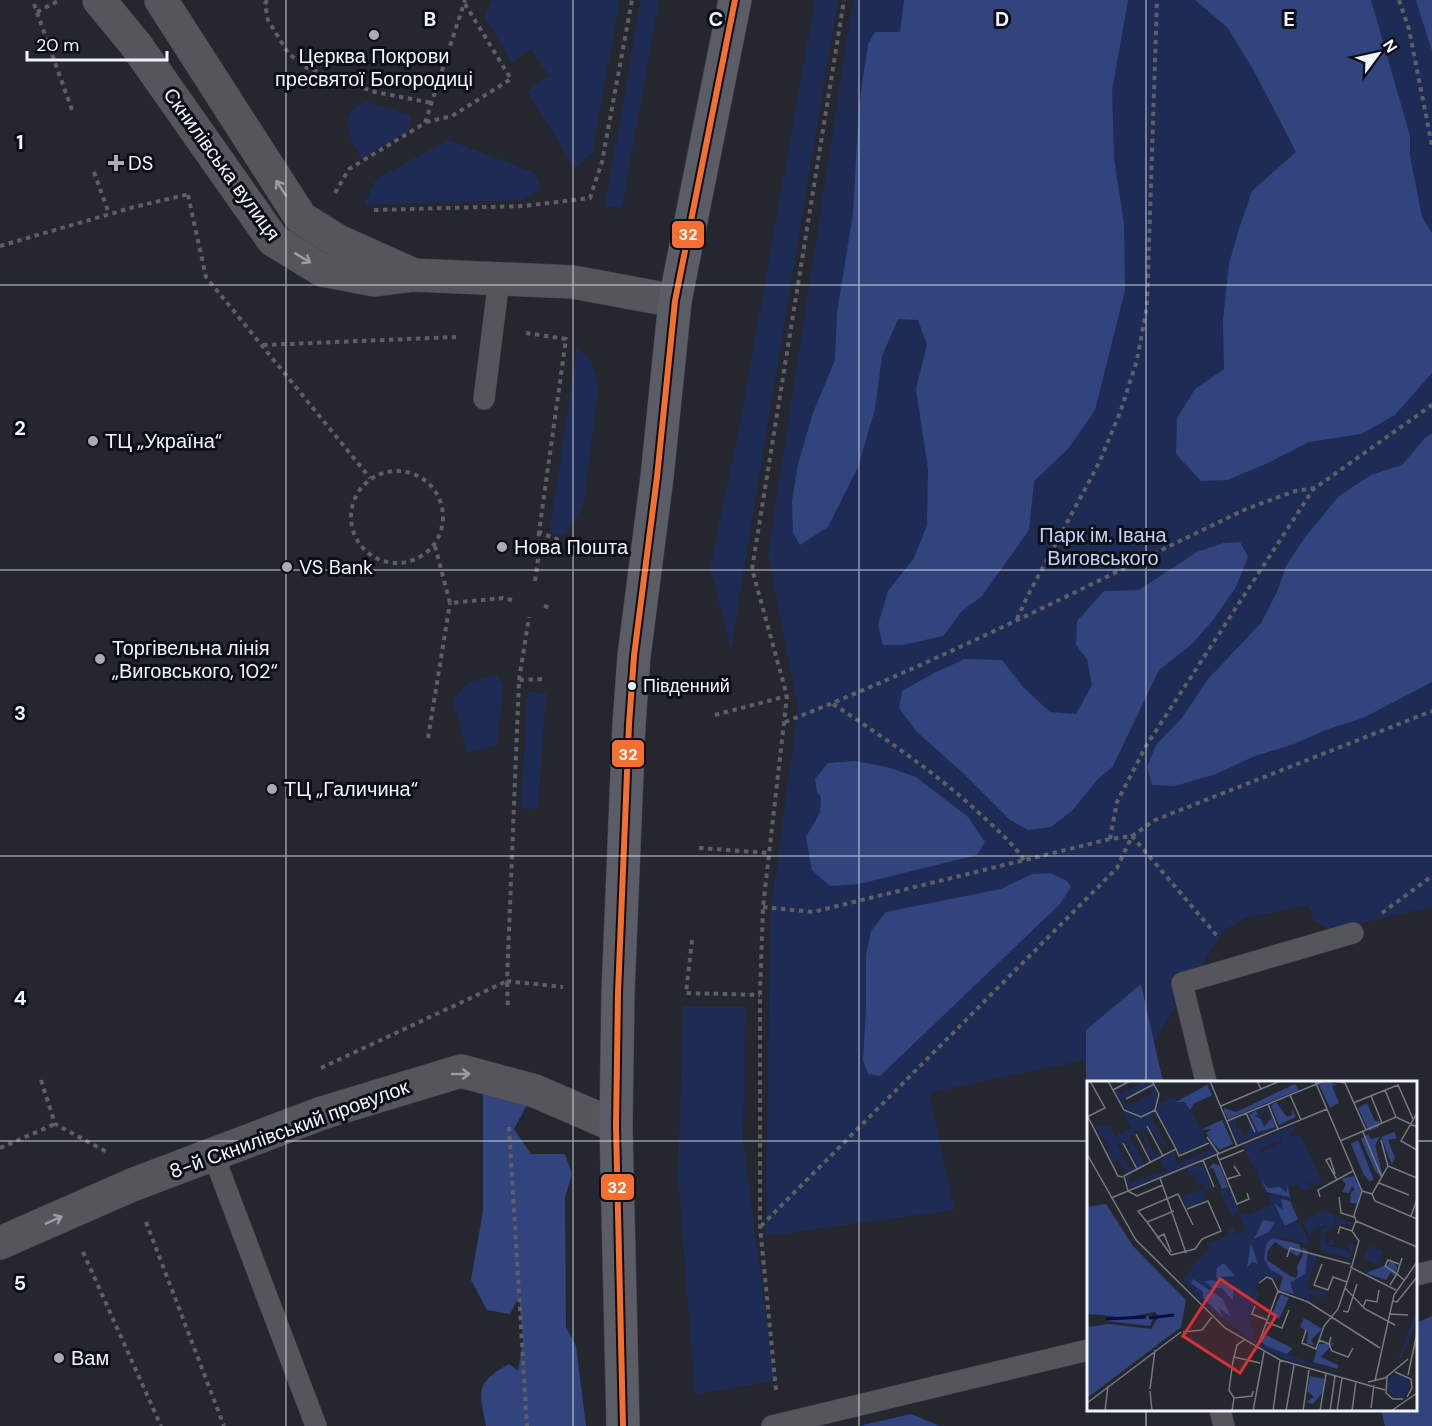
<svg xmlns="http://www.w3.org/2000/svg" width="1432" height="1426" font-family="'DM Sans',sans-serif">
	<style>
		.green { fill: #1e2b55 }
		.forest { fill: #32447d }
		.lines { fill: none; stroke-linecap: round; stroke-linejoin: round }
		.lane-casing { stroke: #404249; stroke-width: 22 }
		.street-casing { stroke: #404249; stroke-width: 34 }
		.secondary-casing { stroke: #404249; stroke-width: 34 }
		.path { stroke: #5d5f65; stroke-width: 4; stroke-dasharray: 4.5 4.5; stroke-linecap: butt }
		.lane { stroke: #54565c; stroke-width: 21 }
		.street { stroke: #54565c; stroke-width: 33 }
		.secondary { stroke: #5b5d66; stroke-width: 33 }
		.bus-1-casing { stroke: #0c0f15; stroke-width: 10 }
		.bus-1 { stroke: #f46f30; stroke-width: 6 }
		.oneway { stroke: #9a9da5 }
		.grid { fill: none; stroke: #f0f4fe; stroke-width: 1.5; stroke-opacity: 0.55 }
		.poi-dot { fill: #a9acb6; stroke: #0c0f15; stroke-width: 2 }
		.bus-dot { fill: #f0f4fe; stroke: #0c0f15; stroke-width: 2 }
		.labels { text-anchor: middle; dominant-baseline: central; stroke-width: 6; stroke-linejoin: round; paint-order: stroke }
		.bus-label { font-size: 18px; fill: #f0f4fe; stroke: #0c0f15; text-anchor: start }
		.poi-label { font-size: 20px; fill: #f0f4fe; stroke: #0c0f15; text-anchor: start }
		.street-label { font-size: 20px; fill: #f0f4fe; stroke: #0c0f15 }
		.park-label { font-size: 20px; fill: #c3d2f8; stroke: #0c0f15 }
		.inset-river { fill: none; stroke: #080d45; stroke-width: 3 }
		.inset-road { fill: none; stroke: #767982; stroke-width: 1.5 }
		.view { fill: #d73233; fill-opacity: 0.15; stroke: #d73233; stroke-width: 3 }
		.inset-edge { fill: none; stroke: #f0f4fe; stroke-width: 3 }
		.grid-label { font-size: 20px; text-anchor: middle; font-weight: bold; fill: #f0f4fe; stroke: #0c0f15; stroke-width: 6; stroke-linejoin: round; paint-order: stroke }
		.line-badge { stroke: #0c0f15; stroke-width: 2 }
		.badge-label { font-size: 16px; text-anchor: middle; font-weight: bold; fill: #fff }
	</style>
	<rect width="100%" height="100%" fill="#25272f"/>
	<g class="green">
		<path d="M 492,0 L 620,0 L 592,153 L 575,168 L 527,91 L 549,76 L 531,49 L 512,62 L 485,18 Z"/>
		<path d="M 641,0 L 659,0 L 622,208 L 605,206 Z"/>
		<path d="M 815,0 L 838,0 L 731,648 L 710,568 L 740,424 Z"/>
		<path d="M 853,0 L 1432,0 L 1432,907 L 1331,930 L 1314,921 L 1309,908 L 1303,906 L 1246,918 L 1224,930 L 1149,1050 L 1065,1064 L 929,1093 L 954,1210 L 766,1236 L 770,917 L 798,708 L 768,555 Z"/>
		<path d="M 367,102 L 411,116 L 408,131 L 362,159 C 350,138 334,111 367,102 Z"/>
		<path d="M 448,140 L 535,173 L 541,189 L 523,200 L 364,205 L 376,179 Z"/>
		<path d="M 577,347 L 590,359 L 596,376 L 598,391 L 583,505 L 566,533 L 558,535 L 550,532 Z"/>
		<path d="M 496,675 L 503,686 L 497,745 L 467,753 L 453,700 L 467,683 Z"/>
		<path d="M 528,692 L 546,693 L 538,809 L 521,808 Z"/>
		<path d="M 683,1006 L 745,1007 L 743,1143 L 775,1381 L 695,1394 L 678,1176 Z"/>
	</g>
	<g class="forest">
		<path d="M 904,0 L 1128,0 L 1112,91 L 1114,158 L 1124,224 L 1125,290 L 1095,410 L 1068,449 L 1034,481 L 1029,530 L 982,596 L 962,611 L 943,636 L 903,645 L 883,645 L 878,625 L 888,591 L 914,558 L 927,525 L 928,469 L 916,389 L 927,345 L 918,320 L 898,319 L 882,356 L 875,409 L 858,467 L 828,527 L 800,545 L 793,533 L 792,501 L 798,464 L 813,413 L 835,360 L 837,313 L 853,213 L 859,105 L 868,44 L 875,32 L 900,32 Z"/>
		<path d="M 1195,0 L 1371,0 L 1410,136 L 1410,156 L 1422,217 L 1432,233 L 1432,373 L 1395,415 L 1361,434 L 1309,442 L 1268,463 L 1227,480 L 1201,481 L 1176,454 L 1177,418 L 1195,389 L 1224,369 L 1223,320 L 1229,264 L 1238,232 L 1252,191 L 1296,152 L 1254,71 L 1227,27 Z"/>
		<path d="M 1416,0 L 1432,0 L 1432,51 Z"/>
		<path d="M 1432,433 L 1432,682 L 1363,718 L 1328,729 L 1294,744 L 1255,756 L 1216,774 L 1175,786 L 1152,785 L 1147,767 L 1156,745 L 1181,719 L 1209,678 L 1261,623 L 1277,592 L 1286,566 L 1305,537 L 1339,496 L 1371,475 L 1402,465 L 1424,439 Z"/>
		<path d="M 1240,542 L 1248,557 L 1236,587 L 1213,620 L 1192,644 L 1159,670 L 1113,766 L 1097,780 L 1073,810 L 1051,827 L 1028,830 L 1010,820 L 963,773 L 916,731 L 899,708 L 902,691 L 934,673 L 965,659 L 1002,660 L 1023,687 L 1050,712 L 1076,714 L 1092,685 L 1087,659 L 1076,645 L 1077,621 L 1104,591 L 1139,590 L 1197,552 L 1224,543 Z"/>
		<path d="M 855,761 L 887,767 L 916,777 L 968,817 L 985,842 L 977,855 L 859,884 L 830,886 L 812,870 L 806,837 L 820,813 L 821,797 L 817,792 L 815,779 L 828,763 Z"/>
		<path d="M 1050,873 L 1067,881 L 1071,887 L 1060,904 L 880,1076 L 868,1074 L 863,1060 L 866,1010 L 866,955 L 871,931 L 886,912 L 1001,889 L 1032,874 Z"/>
		<path d="M 1141,984 L 1163,1082 L 1088,1082 L 1088,1176 L 1086,1158 L 1086,1030 Z"/>
		<path d="M 483,1085 L 528,1103 L 514,1129 L 531,1154 L 565,1154 L 572,1174 L 565,1197 L 566,1327 L 576,1346 L 586,1426 L 486,1426 C 479,1391 475,1383 509,1364 L 518,1371 L 523,1341 L 519,1297 L 510,1314 L 487,1310 L 471,1280 L 483,1211 Z"/>
		<path d="M 1432,1316 L 1432,1426 L 1385,1426 L 1381,1410 L 1416,1410 L 1416,1323 Z"/>
		<path d="M 911,1414 L 940,1426 L 859,1426 Z"/>
	</g>
	<g class="lines">
		<g class="lane-casing">
			<g id="lane">
				<path d="M 484,399 L 499,279"/>
				<path d="M 1206,1082 L 1182,983 L 1353,933"/>
				<path d="M 213,1154 L 316,1426"/>
				<path d="M 1416,1275 L 1432,1271"/>
				<path d="M 1220,1410 L 1224,1426"/>
				<path d="M 772,1426 L 1088,1350"/>
			</g>
		</g>
		<g class="street-casing">
			<g id="street">
				<path d="M 99,0 L 136,45 L 273,240 L 322,270 L 375,280 L 414,275 L 573,282 L 675,301"/>
				<path d="M 161,0 L 301,218 L 338,241 L 414,275"/>
				<path d="M 0,1243 L 132,1185 L 322,1113 L 461,1071 L 535,1091 L 616,1126"/>
			</g>
		</g>
		<g class="secondary-casing">
			<path id="secondary" d="M 623,1426 L 616,1126 L 618,993 L 629,724 L 634,656 L 657,477 L 675,301 L 735,0"/>
		</g>
		<g class="path">
			<path d="M 267,0 L 265,4 L 268,20 L 288,53 L 307,68 L 375,92 L 432,103"/>
			<path d="M 1399,0 L 1409,29 L 1432,146"/>
			<path d="M 34,4 L 72,110"/>
			<path d="M 37,12 L 58,1"/>
			<path d="M 426,122 L 452,116 L 511,79 L 465,4"/>
			<path d="M 94,172 L 109,214"/>
			<path d="M 335,193 L 349,169 L 425,123 L 465,0"/>
			<path d="M 188,195 L 206,277 L 370,478"/>
			<path d="M 374,210 L 524,206 L 590,198 L 602,162 L 632,0"/>
			<path d="M 0,246 L 134,207 L 189,194"/>
			<path d="M 526,333 L 566,339 L 539,532 L 559,540"/>
			<path d="M 263,345 L 456,337"/>
			<circle cx="397" cy="517" r="46"/>
			<path d="M 435,546 L 450,603 L 503,598 L 512,600"/>
			<path d="M 535,581 L 538,560 L 539,532"/>
			<path d="M 544,606 L 552,608"/>
			<path d="M 1017,619 L 1027,597 L 1099,463 L 1121,410 L 1137,360 L 1147,306 L 1157,0"/>
			<path d="M 542,679 L 519,680 L 507,981 L 563,987"/>
			<path d="M 519,680 L 529,617"/>
			<path d="M 833,704 C 883,737 932,770 977,811 C 994,827 1011,841 1024,860"/>
			<path d="M 715,715 L 787,696"/>
			<path d="M 785,722 C 942,661 1094,582 1246,509 L 1295,491 L 1315,488 L 1432,405"/>
			<path d="M 428,738 L 450,603"/>
			<path d="M 1110,839 L 1117,802 L 1146,746 L 1314,488"/>
			<path d="M 699,848 L 769,853"/>
			<path d="M 763,907 L 813,912 L 1110,839 L 1132,836 L 1155,820 L 1432,711"/>
			<path d="M 1382,913 L 1432,876"/>
			<path d="M 692,940 L 686,993 L 760,995"/>
			<path d="M 321,1068 L 507,981 L 508,1009"/>
			<path d="M 41,1080 L 55,1124 L 107,1152"/>
			<path d="M 509,1127 L 527,1426"/>
			<path d="M 0,1148 L 55,1124"/>
			<path d="M 146,1222 L 224,1426"/>
			<path d="M 761,1226 L 1117,868 L 1132,836 L 1218,937"/>
			<path d="M 83,1252 L 161,1426"/>
			<path d="M 776,1390 L 760,1226 L 760,995 L 763,907 L 787,696 L 752,569 L 844,0"/>
		</g>
		<use href="#lane" class="lane"/>
		<use href="#street" class="street"/>
		<use href="#secondary" class="secondary"/>
		<g class="bus-1-casing">
			<path id="bus-1" d="M 623,1426 L 616,1126 L 618,993 L 629,724 L 634,656 L 657,477 L 675,301 L 735,0"/>
		</g>
		<use href="#bus-1" class="bus-1"/>
	</g>
	<defs><path id="oneway-shaft" d="M-6 0H5M1.5-3L5.5 0L1.5 3" fill="none" stroke-width="1.6" stroke-linecap="round" stroke-linejoin="round" transform="scale(1.5)"/></defs>
	<g class="oneway">
		<use href="#oneway-shaft" transform="translate(281 188) rotate(-123)"/>
		<use href="#oneway-shaft" transform="translate(303 258) rotate(31)"/>
		<use href="#oneway-shaft" transform="translate(461 1074)"/>
		<use href="#oneway-shaft" transform="translate(54 1220) rotate(-24)"/>
	</g>
	<path class="grid" d="M 286,0 L 286,1426M 573,0 L 573,1426M 859,0 L 859,1426M 1146,0 L 1146,1082M 0,285 L 1432,285M 0,570 L 1432,570M 0,856 L 1432,856M 0,1141 L 1088,1141M 1416,1141 L 1432,1141M 1146,1410 L 1146,1426"/>
	<g class="poi-dot">
		<circle cx="374" cy="35" r="6"/>
		<path d="M113 154h6v6h6v6h-6v6h-6v-6h-6v-6h6z"/>
		<circle cx="93" cy="441" r="6"/>
		<circle cx="502" cy="547" r="6"/>
		<circle cx="287" cy="567" r="6"/>
		<circle cx="100" cy="659" r="6"/>
		<circle cx="272" cy="789" r="6"/>
		<circle cx="59" cy="1358" r="6"/>
	</g>
	<circle class="bus-dot" cx="632" cy="686" r="5"/>
	<g class="labels">
		<g class="bus-label">
			<text x="643" y="686">Південний</text>
		</g>
		<g class="poi-label">
			<text x="374" y="56" text-anchor="middle">Церква Покрови<tspan x="374" dy="23">пресвятої Богородиці</tspan></text>
			<text x="128" y="163">DS</text>
			<text x="105" y="441">ТЦ „Україна“</text>
			<text x="514" y="547">Нова Пошта</text>
			<text x="299" y="567">VS Bank</text>
			<text x="112" y="648">Торгівельна лінія<tspan x="112" dy="23">„Виговського, 102“</tspan></text>
			<text x="284" y="789">ТЦ „Галичина“</text>
			<text x="71" y="1358">Вам</text>
		</g>
		<g class="street-label">
			<text transform="translate(222 164) rotate(54)">Скнилівська вулиця</text>
			<text transform="translate(289 1129) rotate(-20)">8-й Скнилівський провулок</text>
		</g>
		<g class="park-label">
			<text x="1103" y="535">Парк ім. Івана<tspan x="1103" dy="23">Виговського</tspan></text>
		</g>
	</g>
	<g transform="translate(1087 1081)">
		<rect width="330" height="330" fill="#25272f"/>
		<path d="M 58,0 L 66,3 L 36,18 L 40,25 L 67,12 L 61,7 L 66,5 L 71,13 L 67,27 L 59,28 L 64,28 L 55,35 L 40,30 L 28,10 L 33,7 L 34,13 ZM 121,3 L 126,15 L 108,22 L 103,30 L 117,55 L 113,60 L 117,56 L 120,61 L 94,73 L 69,30 L 72,22 L 87,16 L 89,19 ZM 180,25 L 190,47 L 150,62 L 142,40 L 149,38 L 149,48 L 153,47 L 157,55 L 162,52 L 162,40 L 167,52 L 161,33 L 170,29 L 178,45 L 182,43 L 180,28 L 175,33 L 172,30 ZM 66,30 L 70,33 L 63,34 L 79,64 L 71,62 L 68,51 L 55,49 L 69,75 L 73,70 L 74,74 L 67,79 L 57,68 L 61,66 L 52,49 L 47,51 L 51,59 L 46,54 L 43,56 L 57,82 L 60,80 L 58,73 L 62,80 L 51,87 L 40,63 L 29,62 L 43,89 L 46,87 L 43,76 L 48,88 L 40,93 L 29,77 L 25,83 L 20,72 L 22,66 L 8,47 L 20,41 L 12,46 L 23,45 L 28,55 L 44,47 L 36,31 L 54,37 ZM 209,44 L 203,56 L 214,54 L 235,101 L 228,105 L 227,102 L 219,102 L 223,103 L 226,107 L 214,109 L 211,103 L 205,106 L 207,111 L 205,106 L 207,104 L 202,104 L 204,118 L 178,111 L 169,90 L 177,69 L 195,61 L 193,56 L 193,60 L 172,68 L 175,74 L 168,90 L 156,64 ZM 125,62 L 130,71 L 48,106 L 41,106 L 39,95 L 42,95 L 42,102 L 56,97 L 58,101 L 57,96 L 82,90 L 75,85 L 74,78 L 88,70 L 89,83 L 125,68 L 120,64 ZM 115,82 L 125,107 L 116,111 L 118,119 L 100,127 L 95,116 L 119,107 L 117,103 L 110,103 L 108,95 L 113,92 L 107,94 L 104,87 L 106,94 L 103,95 L 100,89 L 95,89 ZM 141,107 L 153,129 L 145,136 L 133,110 ZM 180,113 L 203,119 L 212,139 L 195,147 L 213,141 L 223,164 L 196,157 L 178,166 L 177,178 L 193,195 L 189,199 L 179,195 L 170,202 L 167,210 L 172,212 L 163,246 L 169,248 L 165,257 L 171,260 L 169,263 L 131,234 L 141,243 L 137,241 L 100,207 L 114,218 L 96,198 L 106,187 L 102,182 L 105,184 L 123,167 L 119,164 L 142,154 L 140,148 L 145,146 L 149,153 L 158,149 L 152,131 L 161,134 L 184,124 ZM 237,129 L 266,143 L 264,148 L 262,144 L 247,143 L 251,138 L 247,137 L 247,142 L 227,148 L 229,157 L 226,149 L 223,155 L 230,170 L 215,141 ZM 244,143 L 251,146 L 247,150 L 250,147 L 246,145 L 237,153 L 240,157 L 237,162 L 242,162 L 244,157 L 248,160 L 247,164 L 236,164 L 258,168 L 263,173 L 264,169 L 259,167 L 267,162 L 264,153 L 268,165 L 263,177 L 233,170 L 234,149 ZM 282,165 L 296,170 L 292,182 L 295,186 L 277,177 ZM 228,172 L 230,177 L 219,208 L 240,211 L 234,217 L 221,213 L 225,220 L 208,214 L 203,202 L 217,194 L 221,174 ZM 330,227 L 330,242 L 312,281 L 311,279 ZM 175,263 L 223,282 L 261,293 L 201,279 L 172,266 ZM300 305a11 11 0 1 1 22 0a11 11 0 1 1-22 0Z" fill="#1e2b55"/>
		<path d="M 238,0 L 250,4 L 245,5 L 252,22 L 243,27 L 232,4 ZM 208,3 L 212,9 L 141,38 L 137,30 L 137,27 L 149,31 ZM 120,4 L 125,14 L 106,23 L 103,29 L 98,21 L 89,21 ZM 189,21 L 200,36 L 205,34 L 205,28 L 209,36 L 192,44 L 184,25 ZM 280,22 L 288,40 L 293,40 L 292,46 L 282,50 L 271,27 ZM 168,30 L 171,33 L 167,35 L 174,38 L 177,46 L 185,37 L 188,46 L 171,51 L 163,34 ZM 135,39 L 146,63 L 132,69 L 119,52 L 125,48 L 113,49 ZM 307,51 L 310,57 L 301,59 L 308,77 L 305,84 L 294,56 ZM 281,53 L 284,58 L 293,56 L 288,64 L 296,96 L 288,90 L 274,58 ZM 271,59 L 287,99 L 282,100 L 277,94 L 264,63 ZM 126,82 L 133,85 L 141,106 L 135,108 L 126,87 L 122,88 ZM 267,95 L 274,110 L 270,122 L 263,122 L 264,111 L 268,109 L 265,105 L 262,112 L 255,111 L 259,103 L 254,98 ZM 175,100 L 181,107 L 193,106 L 200,112 L 200,104 L 203,116 L 180,111 ZM 194,118 L 203,120 L 211,138 L 198,145 L 187,122 L 196,129 ZM 19,123 L 46,165 L 99,219 L 94,246 L 0,317 L 0,246 L 22,243 L 64,248 L 72,235 L 68,231 L 40,236 L 0,233 L 0,126 ZM 176,139 L 188,141 L 182,151 L 167,158 ZM 185,157 L 212,163 L 215,171 L 210,175 L 188,161 L 181,169 L 180,179 L 203,195 L 209,197 L 211,192 L 210,185 L 216,174 L 215,166 L 221,170 L 218,193 L 203,202 L 207,213 L 192,209 L 196,196 L 183,188 L 177,178 L 179,163 ZM 164,162 L 171,183 L 165,181 L 160,186 ZM 303,177 L 310,186 L 308,196 L 304,191 L 299,199 L 279,192 L 302,183 ZM 137,182 L 148,195 L 133,196 L 142,201 L 129,197 L 130,187 ZM 106,198 L 136,218 L 144,236 L 132,227 L 136,236 L 116,217 L 116,211 L 104,202 ZM 126,199 L 146,205 L 146,220 L 135,207 L 125,207 L 118,200 ZM 194,213 L 202,217 L 192,238 L 185,233 ZM 27,235 L 62,235 L 66,237 L 63,245 L 19,240 ZM 217,237 L 235,248 L 224,259 L 227,264 L 220,263 L 221,251 L 213,246 ZM 179,254 L 205,267 L 205,268 L 200,273 L 179,265 L 174,260 ZM 247,262 L 234,276 L 251,284 L 251,288 L 226,281 L 232,263 ZM 223,295 L 237,298 L 235,312 L 226,323 L 219,321 L 227,316 L 220,310 Z" fill="#32447d"/>
		<path class="inset-river" d="M 62,237 L 87,234M 19,238 L 59,236"/>
		<path class="inset-road" d="M 21,0 L 37,29 L 54,36 L 68,29 L 89,68 L 37,95 L 41,110 L 50,115 L 76,104M 65,0 L 72,13 L 68,29M 123,0 L 150,65M 170,0 L 174,8 L 193,0M 228,0 L 275,110 L 267,134 L 269,140M 249,0 L 258,2 L 279,49M 26,9 L 43,0M 298,9 L 309,36M 203,14 L 214,39M 284,15 L 295,42M 39,18 L 67,3M 266,22 L 311,4 L 326,38M 181,23 L 191,48M 134,25 L 174,8M 159,32 L 168,51M 330,32 L 314,60 L 330,69M 0,36 L 18,27 L 3,0M 1,36 L 31,95 L 36,96M 140,40 L 237,0M 60,45 L 76,75M 276,51 L 295,97M 49,53 L 64,82M 120,56 L 132,73M 294,59 L 301,85M 253,60 L 309,36 L 330,46M 36,62 L 50,88M 89,68 L 92,75 L 122,62M 0,73 L 49,159 L 138,247 L 193,279 L 298,309M 130,74 L 150,123 L 162,118 L 160,112M 116,79 L 127,106M 132,79 L 157,69M 248,93 L 243,77 L 239,79 L 250,99M 73,97 L 99,172M 140,98 L 153,94 L 147,85M 292,102 L 322,114M 275,110 L 285,113 L 301,85 L 330,97M 285,113 L 288,120 L 330,138M 233,116 L 231,109 L 266,90M 252,116 L 254,132 L 267,136M 24,117 L 240,28M 324,135 L 330,118M 269,140 L 330,166M 60,141 L 51,130 L 91,113 L 106,144M 251,153 L 253,146 L 265,150M 70,157 L 77,153 L 84,171M 84,174 L 108,168 L 115,158 L 134,150 L 121,120 L 100,128M 84,174 L 60,141 L 87,130M 200,176 L 203,167 L 263,183M 315,177 L 310,193 L 317,199M 235,183 L 227,204 L 241,209 L 246,196 L 260,201M 263,186 L 309,209M 303,204 L 310,193 L 298,185 L 301,179 L 312,183M 258,207 L 278,228 L 308,244M 191,210 L 221,221 L 293,267M 306,220 L 310,221 L 330,196M 168,225 L 165,233 L 180,239M 276,226 L 279,219 L 290,221 L 292,209M 256,230 L 261,231 L 270,203M 302,233 L 321,234M 179,241 L 195,247 L 202,229M 219,249 L 215,262 L 229,268 L 237,245 L 251,228 L 262,195 L 272,160 L 265,150 L 269,140M 96,251 L 115,249 L 125,236M 232,259 L 242,263 L 244,256M 242,263 L 245,270 L 261,276 L 266,267M 170,267 L 191,210 L 185,198 L 180,196 L 172,202M 147,276 L 173,282M 308,291 L 324,298 L 325,307 L 320,316M 321,294 L 330,252M 300,296 L 299,312 L 306,318 L 316,318M 288,300 L 307,214 L 330,181M 281,301 L 298,297 L 321,278M 63,308 L 68,269M 63,310 L 65,330M 147,317 L 165,315 L 166,310M 0,322 L 94,251M 284,327 L 287,304M 18,330 L 21,305M 145,330 L 147,317 L 142,309 L 146,280 L 150,264 L 157,259M 166,330 L 177,271M 186,330 L 193,279M 199,330 L 207,284M 216,330 L 222,289M 233,330 L 239,293M 243,330 L 248,295M 250,330 L 255,297M 265,330 L 269,300M 304,330 L 330,312"/>
		<path class="view" d="M 133,198 L 189,235 L 153,292 L 96,255 Z"/>
		<rect width="330" height="330" class="inset-edge"/>
	</g>
	<g class="grid-label">
		<text x="430" y="26">B</text>
		<text x="716" y="26">C</text>
		<text x="1002" y="26">D</text>
		<text x="1289" y="26">E</text>
		<text x="20" y="149">1</text>
		<text x="20" y="435">2</text>
		<text x="20" y="720">3</text>
		<text x="20" y="1005">4</text>
		<text x="20" y="1290">5</text>
	</g>
	<g class="line-badge">
		<rect x="671" y="220" width="34" height="29" rx="6" fill="#f46f30"/>
		<rect x="611" y="739" width="34" height="29" rx="6" fill="#f46f30"/>
		<rect x="600" y="1173" width="35" height="28" rx="6" fill="#f46f30"/>
	</g>
	<g class="badge-label">
		<text x="688" y="240">32</text>
		<text x="628" y="760">32</text>
		<text x="617" y="1193">32</text>
	</g>
	<g transform="translate(1378 54) rotate(57)" stroke="#0c0f15" stroke-width="4.5" paint-order="stroke">
	<path d="M0-4.5L10 22L0 15L-10 22Z" fill="#f0f4fe"/>
	<text y="-9" font-size="16" font-weight="bold" text-anchor="middle" fill="#f0f4fe">N</text>
	</g>
	<path d="M27 51v9h140v-9" fill="none" stroke="#f0f4fe" stroke-width="3"/>
	<text x="36" y="51" font-size="18" fill="#f0f4fe" stroke="#0c0f15" stroke-width="4.5" paint-order="stroke">20 m</text>
</svg>
